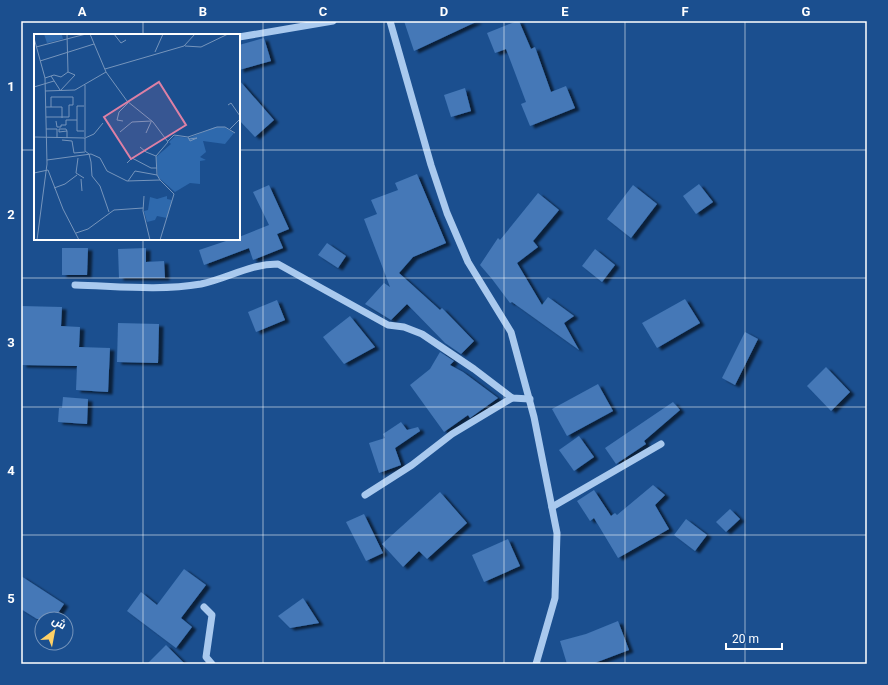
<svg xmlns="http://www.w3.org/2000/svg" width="888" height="685" font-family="Roboto,Cairo,sans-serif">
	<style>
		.building { fill: #4478b7; filter: url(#shadow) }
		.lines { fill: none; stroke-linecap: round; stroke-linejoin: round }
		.minor { stroke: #a9c9ee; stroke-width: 7 }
		.grid { fill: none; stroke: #fff; stroke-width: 1; stroke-opacity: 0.55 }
		.inset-road { fill: none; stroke: #7695bc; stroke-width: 1 }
		.view { fill: #dd80a5; fill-opacity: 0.15; stroke: #dd80a5; stroke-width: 2 }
		.inset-edge { fill: none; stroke: #fff; stroke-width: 2 }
		.neatline { fill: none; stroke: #fff; stroke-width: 1.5 }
		.grid-label { font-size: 13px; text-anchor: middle; font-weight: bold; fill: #fff }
	</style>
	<defs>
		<filter id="shadow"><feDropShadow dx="4.5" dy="2.5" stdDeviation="1" flood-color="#0009"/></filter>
	</defs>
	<rect width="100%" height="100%" fill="#1b4f8f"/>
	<g class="building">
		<path d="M 404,21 L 478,21 L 414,51 Z"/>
		<path d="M 517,21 L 519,21 L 531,49 L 535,47 L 551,92 L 566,86 L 575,108 L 530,126 L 521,104 L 526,102 L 506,49 L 495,53 L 487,33 Z"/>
		<path d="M 264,38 L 271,61 L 239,70 L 239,45 Z"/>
		<path d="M 239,80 L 274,120 L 255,137 L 239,120 Z"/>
		<path d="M 465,88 L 471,111 L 451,117 L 444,95 Z"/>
		<path d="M 417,174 L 446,243 L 413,257 L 399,273 L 440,310 L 442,308 L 474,341 L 461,354 L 445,343 L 407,304 L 391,320 L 365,304 L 384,283 L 390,287 L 364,219 L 377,214 L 371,200 L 398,190 L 395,183 Z"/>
		<path d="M 699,184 L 713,202 L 696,214 L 683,196 Z"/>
		<path d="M 269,185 L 289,229 L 277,234 L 283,248 L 253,260 L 249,248 L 204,265 L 199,250 L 232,239 L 239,239 L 239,237 L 269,225 L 253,192 Z"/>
		<path d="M 633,185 L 657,204 L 631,238 L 607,219 Z"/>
		<path d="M 538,193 L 559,210 L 533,241 L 538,247 L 517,263 L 542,305 L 548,297 L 574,316 L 564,323 L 579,350 L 512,302 L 510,303 L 492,279 L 480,265 L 498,238 L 500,240 Z"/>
		<path d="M 327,243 L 346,256 L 338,268 L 318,255 Z"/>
		<path d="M 62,248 L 88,248 L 87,275 L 62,275 Z"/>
		<path d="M 146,248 L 146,262 L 164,261 L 165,278 L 119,278 L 118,249 Z"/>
		<path d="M 595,249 L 615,265 L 602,282 L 582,266 Z"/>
		<path d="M 685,299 L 700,323 L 657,348 L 642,323 Z"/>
		<path d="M 277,300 L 285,320 L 256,332 L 248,312 Z"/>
		<path d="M 21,306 L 62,307 L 61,326 L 80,327 L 79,347 L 110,348 L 108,392 L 76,390 L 77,366 L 22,365 Z"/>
		<path d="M 350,316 L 375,347 L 344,364 L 323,337 Z"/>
		<path d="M 118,323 L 159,324 L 158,363 L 117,362 Z"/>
		<path d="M 745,332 L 758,339 L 735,385 L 722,378 Z"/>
		<path d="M 440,352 L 454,361 L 450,365 L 463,372 L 498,398 L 470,418 L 468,415 L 444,432 L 410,385 L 430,369 Z"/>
		<path d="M 826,367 L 850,392 L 831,411 L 807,386 Z"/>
		<path d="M 598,384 L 613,411 L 567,436 L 552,409 Z"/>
		<path d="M 63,397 L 88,399 L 87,424 L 58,422 L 59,408 L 62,408 Z"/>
		<path d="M 673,402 L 680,410 L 644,441 L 646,444 L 616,464 L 605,448 Z"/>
		<path d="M 401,422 L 407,430 L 418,427 L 420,431 L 395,448 L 401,465 L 379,473 L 369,443 L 385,438 L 383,434 Z"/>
		<path d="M 579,436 L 594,457 L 574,471 L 559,450 Z"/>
		<path d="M 653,485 L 665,495 L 655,505 L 669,529 L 618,558 L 594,518 L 590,521 L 577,501 L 594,490 L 611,516 L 615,513 L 617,515 Z"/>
		<path d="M 440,492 L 467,523 L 427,559 L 419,551 L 403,567 L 382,544 Z"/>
		<path d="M 730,509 L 740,519 L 726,532 L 716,522 Z"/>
		<path d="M 364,514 L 383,553 L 366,561 L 346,522 Z"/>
		<path d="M 686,519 L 707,535 L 695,551 L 674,535 Z"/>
		<path d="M 508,539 L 520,566 L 484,582 L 472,555 Z"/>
		<path d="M 184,569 L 206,585 L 181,618 L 192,627 L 176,648 L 127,611 L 141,592 L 157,605 Z"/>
		<path d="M 21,576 L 64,604 L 54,619 L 37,619 L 21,609 Z"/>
		<path d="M 303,598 L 319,623 L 290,628 L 278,616 Z"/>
		<path d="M 618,621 L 629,650 L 592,664 L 567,664 L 560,641 L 586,634 Z"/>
		<path d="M 166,645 L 185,664 L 147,664 Z"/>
	</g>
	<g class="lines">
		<g class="minor">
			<path d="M 390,21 L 431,165 L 447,213 L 468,262 L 511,332 L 534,417 L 557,533 L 555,598 L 536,664"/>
			<path d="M 239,37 L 333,21"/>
			<path d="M 75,285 C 116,286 160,291 201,284 C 229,278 249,264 278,264 L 388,325 L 404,327 L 422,334 L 474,369 L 512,398 L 530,399"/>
			<path d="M 365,495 L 412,465 L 452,434 L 512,398"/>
			<path d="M 552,507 L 661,444"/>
			<path d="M 204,607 L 212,615 L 206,657 L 212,664"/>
		</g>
	</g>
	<path class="grid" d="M 143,21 L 143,35M 263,21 L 263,664M 384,21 L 384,664M 504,21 L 504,664M 625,21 L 625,664M 745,21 L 745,664M 21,150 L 35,150M 239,150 L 867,150M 143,239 L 143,664M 21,278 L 867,278M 21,407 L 867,407M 21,535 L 867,535"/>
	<g transform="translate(34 34)">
		<rect width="206" height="206" fill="#1b4f8f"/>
		<path d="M 10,0 L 28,1 L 29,5 L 13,9 ZM 181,93 L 190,93 L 200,99 L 191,110 L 169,107 L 172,118 L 166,123 L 172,126 L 166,127 L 166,150 L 156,149 L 141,158 L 124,143 L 122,123 L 137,110 L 135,108 L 141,102 L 155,104 ZM 133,162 L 133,165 L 138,166 L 133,184 L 123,182 L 121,186 L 113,188 L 110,177 L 114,176 L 116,163 L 123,165 Z" fill="#2e69ad"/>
		<path class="inset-road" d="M 33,0 L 34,38M 80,0 L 87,9 L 92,6M 0,4 L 11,44 L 13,130 L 3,206M 151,12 L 167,13 L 194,0M 2,13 L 52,0M 121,18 L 129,0M 6,27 L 60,10M 71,35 L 150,12 L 161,0M 17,42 L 26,56M 11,44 L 20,41 L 27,43 L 34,38 L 41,41 L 26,57M 0,53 L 20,47M 11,57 L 41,56 L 72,38 L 56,0M 194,71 L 197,69 L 206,82M 50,72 L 43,72 L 43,97 L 50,97M 12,73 L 28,73 L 28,84M 12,83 L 35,83 L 35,71 L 39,71 L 39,63 L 17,63 L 17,73M 22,87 L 23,93 L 27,93 L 27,91 L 32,91 L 32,86 L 43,86M 89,87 L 83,86 L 85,78 L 94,69M 12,95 L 23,95 L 23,104M 196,95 L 206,85M 33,97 L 25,98 L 25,95 L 32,95 L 33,97 L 33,104M 86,98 L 98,88 L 118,87M 112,99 L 117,88M 0,103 L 51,104 L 60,100 L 69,89M 51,103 L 51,51M 154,103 L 156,107 L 163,104 L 155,105M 51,104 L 51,117 L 55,120 L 57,128 L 58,142 L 66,152 L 75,178M 28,106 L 38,107 L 40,119 L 51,118M 134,107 L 140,101 L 154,103 L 183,93 L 191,93 L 201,99M 106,113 L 112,118 L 122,122M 44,124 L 42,139 L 50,144M 13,126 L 57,120 L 66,124 L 73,137 L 93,147 L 126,146 L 123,141 L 122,122 L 134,108 L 119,88 L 93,67 L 72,38M 93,129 L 98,124 L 117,134 L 123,134M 0,139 L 14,136 L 29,175 L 45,206M 47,145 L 48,157M 94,147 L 101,137 L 123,141M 20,154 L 31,150 L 43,141M 110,162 L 109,177 L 116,206M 42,199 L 54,195 L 80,176 L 109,174M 126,206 L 140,160 L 126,146"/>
		<path class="view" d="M 125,48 L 152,91 L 97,125 L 70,83 Z"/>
		<rect width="206" height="206" class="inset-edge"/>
	</g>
	<rect width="888" height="685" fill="none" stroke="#1b4f8f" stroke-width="44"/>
	<g transform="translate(54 631) rotate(32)"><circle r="19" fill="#1b4f8f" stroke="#7695bc"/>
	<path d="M0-3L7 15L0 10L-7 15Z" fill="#ffd166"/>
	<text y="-6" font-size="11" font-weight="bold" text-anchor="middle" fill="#ffffff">ش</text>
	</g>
	<path d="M726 643v6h56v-6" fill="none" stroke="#ffffff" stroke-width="2"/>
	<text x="732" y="643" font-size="12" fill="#ffffff" stroke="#1b4f8f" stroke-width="3" paint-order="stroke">20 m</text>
	<rect x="22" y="22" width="844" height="641" class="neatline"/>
	<g class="grid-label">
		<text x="82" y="16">A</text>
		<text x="203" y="16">B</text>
		<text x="323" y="16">C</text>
		<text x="444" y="16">D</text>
		<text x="565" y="16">E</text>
		<text x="685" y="16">F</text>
		<text x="806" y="16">G</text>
		<text x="11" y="91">1</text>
		<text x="11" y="219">2</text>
		<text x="11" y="347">3</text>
		<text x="11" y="475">4</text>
		<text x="11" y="603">5</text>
	</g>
</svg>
